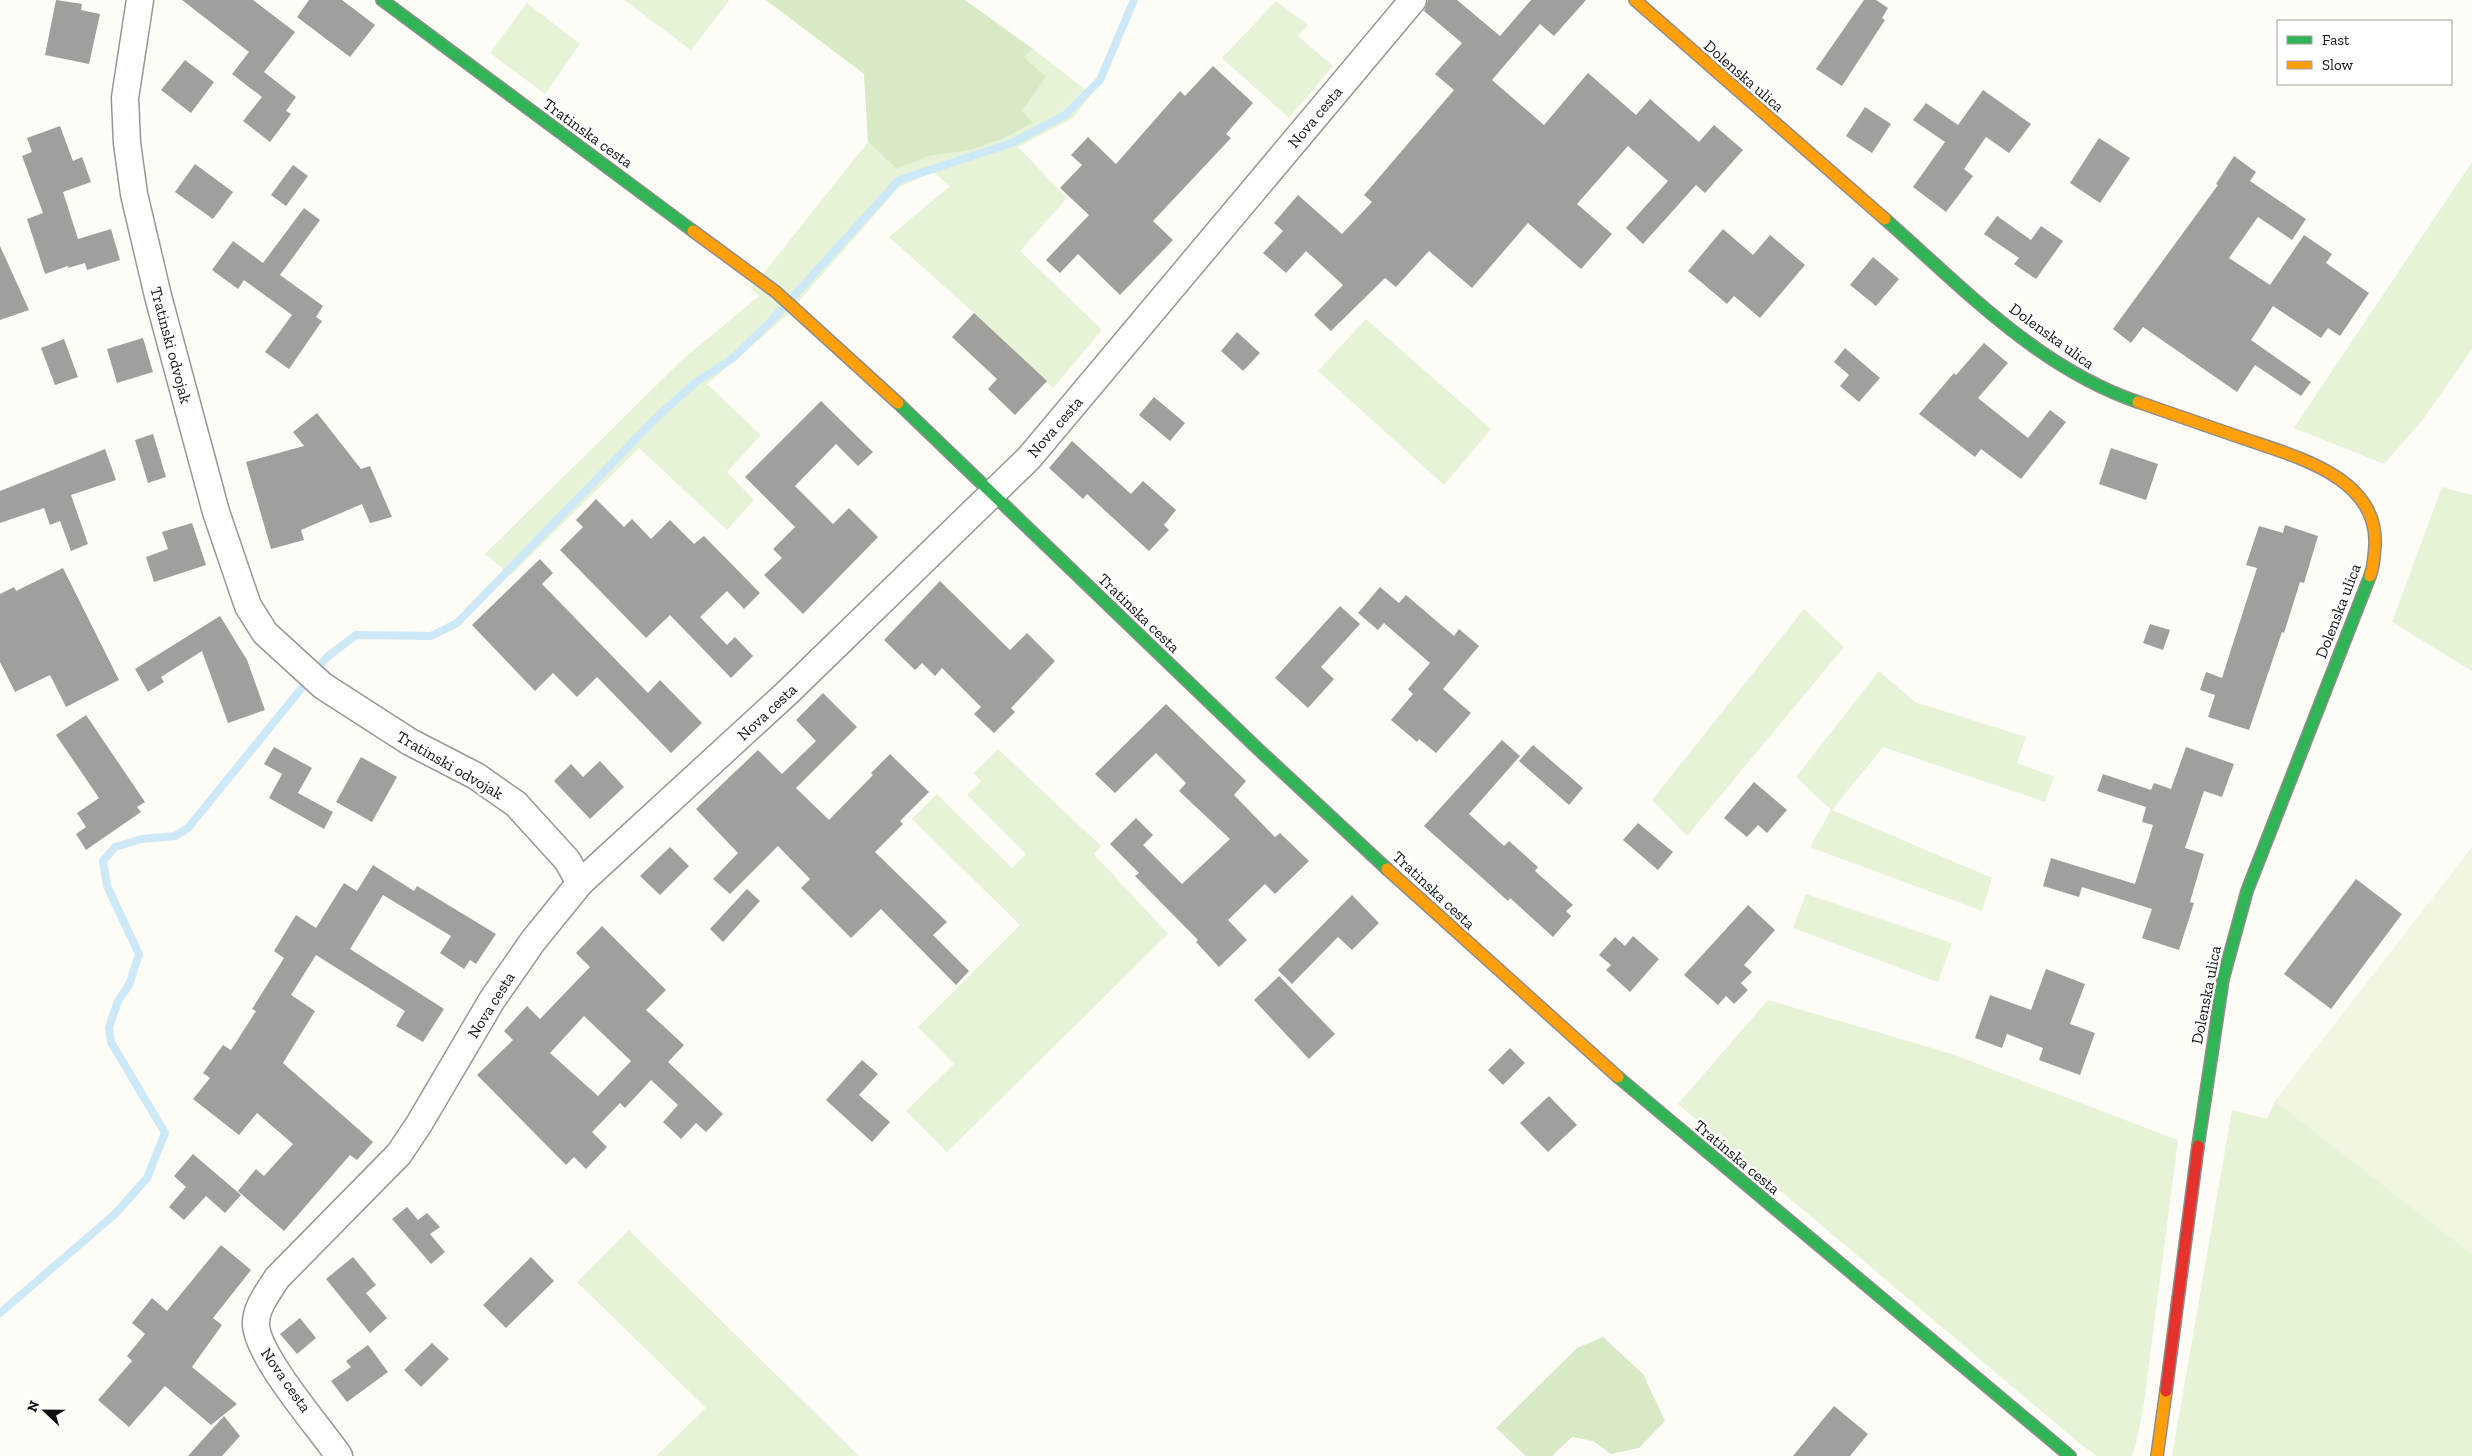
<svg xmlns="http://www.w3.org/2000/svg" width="2472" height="1456" font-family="'Zilla Slab',serif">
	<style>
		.green { fill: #e7f3d7 }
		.forest { fill: #d8eac5 }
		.pitch { fill: #f0f6e1 }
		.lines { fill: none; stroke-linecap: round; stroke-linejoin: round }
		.stream { stroke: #cde8f7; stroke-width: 8 }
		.building { fill: #a19f9c; fill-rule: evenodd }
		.street-casing { stroke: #979795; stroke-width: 29 }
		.fast-casing { stroke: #8e8d8b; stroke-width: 14 }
		.slow-casing { stroke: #8e8d8b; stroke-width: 14 }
		.jam-casing { stroke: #8e8d8b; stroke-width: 14 }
		.street { stroke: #fffffe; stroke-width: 26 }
		.fast { stroke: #30b455; stroke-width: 11 }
		.slow { stroke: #ff9f0a; stroke-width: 11 }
		.jam { stroke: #e5322d; stroke-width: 11 }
		.labels { text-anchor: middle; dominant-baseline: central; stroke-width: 5; stroke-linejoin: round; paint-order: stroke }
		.street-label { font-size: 16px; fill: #111; stroke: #fff }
	</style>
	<rect width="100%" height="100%" fill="#fdfcf7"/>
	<g class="green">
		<path d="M 624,0 L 728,0 L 729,1 L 691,50 Z"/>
		<path d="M 1276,1 L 1308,25 L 1298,36 L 1333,66 L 1289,118 L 1222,58 Z"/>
		<path d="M 527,3 L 580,44 L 545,94 L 490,53 Z"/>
		<path d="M 1033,49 L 1091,94 L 1073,118 L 1018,147 L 1067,198 L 1020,251 L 1102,330 L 1053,388 L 974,313 L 889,237 L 950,186 L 933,172 L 899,187 L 784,318 L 707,384 L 761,435 L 727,472 L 754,500 L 727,530 L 639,448 L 511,575 L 485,554 L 683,359 L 759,296 L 751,289 L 868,142 L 897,169 L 929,156 L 971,150 L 1005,138 L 1032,124 L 1022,111 L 1024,57 Z"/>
		<path d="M 2472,162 L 2472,349 L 2422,421 L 2384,464 L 2294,428 Z"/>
		<path d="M 1366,319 L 1491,429 L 1444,485 L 1318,371 Z"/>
		<path d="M 2442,487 L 2472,495 L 2472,671 L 2392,622 Z"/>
		<path d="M 1804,609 L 1844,647 L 1687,836 L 1652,800 Z"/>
		<path d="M 1879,671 L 1915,702 L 2026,737 L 2017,763 L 2054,777 L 2045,802 L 1883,747 L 1832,810 L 1992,878 L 1982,911 L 1810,847 L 1831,810 L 1796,777 Z"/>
		<path d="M 998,749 L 1101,846 L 1094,854 L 1168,934 L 947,1152 L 906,1111 L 954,1064 L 918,1027 L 1020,925 L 912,819 L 937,794 L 1012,868 L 1026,854 L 967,795 L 981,781 L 974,773 Z"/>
		<path d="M 1806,894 L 1952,943 L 1938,982 L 1793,928 Z"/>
		<path d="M 1768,1000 L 1952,1054 L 2178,1140 L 2144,1403 L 2136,1444 L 2132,1456 L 2097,1456 L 2079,1443 L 1678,1104 Z"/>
		<path d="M 2275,1101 L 2472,1254 L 2472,1456 L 2172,1456 L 2232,1110 L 2267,1119 Z"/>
		<path d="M 629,1230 L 859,1456 L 656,1456 L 706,1408 L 577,1282 Z"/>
	</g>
	<g class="forest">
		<path d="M 766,0 L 965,0 L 1033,49 L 1024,57 L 1046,77 L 1022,111 L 1033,123 L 1005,138 L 971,150 L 929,156 L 897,169 L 868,142 L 864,74 Z"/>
		<path d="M 1603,1337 L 1643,1374 L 1665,1421 L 1639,1448 L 1611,1454 L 1593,1441 L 1572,1437 L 1552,1456 L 1526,1456 L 1496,1428 L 1577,1348 Z"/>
	</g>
	<path class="pitch" d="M 2472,847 L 2472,1254 L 2275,1101 Z"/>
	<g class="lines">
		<path class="stream" d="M 0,1313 L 115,1214 L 147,1178 L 165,1133 L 111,1042 L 109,1027 L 118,1001 L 129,985 L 139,954 L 107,886 L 103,861 L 115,847 L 142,839 L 175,836 L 188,828 L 327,657 L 356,635 L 431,636 L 457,623 L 657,417 L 696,382 L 732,359 L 772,320 L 899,180 L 1012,143 L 1065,115 L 1100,80 L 1134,0"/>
	</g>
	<g class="building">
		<path d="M 56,0 L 82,4 L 81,10 L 100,14 L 89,64 L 45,55 Z"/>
		<path d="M 182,0 L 253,0 L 295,32 L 264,72 L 296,97 L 286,111 L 291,114 L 270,142 L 243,121 L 262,97 L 232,74 L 249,52 Z"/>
		<path d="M 309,0 L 342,0 L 375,25 L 350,57 L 297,17 Z"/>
		<path d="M 1428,0 L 1457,0 L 1500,36 L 1531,0 L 1586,0 L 1554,36 L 1540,24 L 1492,80 L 1544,125 L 1588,73 L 1636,115 L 1650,99 L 1699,142 L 1714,125 L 1743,150 L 1705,193 L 1696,185 L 1643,244 L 1626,228 L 1668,181 L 1628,146 L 1577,204 L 1612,234 L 1581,269 L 1528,223 L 1472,288 L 1429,251 L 1396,287 L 1385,278 L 1331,331 L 1314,315 L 1343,285 L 1306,251 L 1286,273 L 1263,253 L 1283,231 L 1274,223 L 1298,195 L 1342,234 L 1372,202 L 1364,195 L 1454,90 L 1435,74 L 1462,43 L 1424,11 Z"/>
		<path d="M 1864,0 L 1876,0 L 1888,8 L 1882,18 L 1885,20 L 1842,86 L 1816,69 Z"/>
		<path d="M 185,60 L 214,82 L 191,113 L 161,90 Z"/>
		<path d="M 1213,66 L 1253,103 L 1226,134 L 1231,138 L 1153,221 L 1173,240 L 1120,295 L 1078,254 L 1060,273 L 1046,260 L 1089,215 L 1060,188 L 1082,165 L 1071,155 L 1088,137 L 1116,164 L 1180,91 L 1185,96 Z"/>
		<path d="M 1983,90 L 2031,124 L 2009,153 L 1986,137 L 1964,169 L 1973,176 L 1946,212 L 1913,187 L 1945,142 L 1913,120 L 1926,103 L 1958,125 Z"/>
		<path d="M 1865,107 L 1891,124 L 1872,153 L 1846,136 Z"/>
		<path d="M 60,126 L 73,161 L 82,157 L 91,182 L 63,192 L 78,239 L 111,229 L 120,260 L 87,270 L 85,263 L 68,268 L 68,266 L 45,274 L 27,219 L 43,213 L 22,156 L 32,152 L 27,138 Z"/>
		<path d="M 2099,138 L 2130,158 L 2100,203 L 2070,183 Z"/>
		<path d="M 2234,156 L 2256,172 L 2250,181 L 2306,219 L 2292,240 L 2258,217 L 2229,258 L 2270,285 L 2304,235 L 2332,254 L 2326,263 L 2369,293 L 2340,336 L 2328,328 L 2321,338 L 2273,306 L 2251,340 L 2311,382 L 2301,396 L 2255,365 L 2237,392 L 2143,327 L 2131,343 L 2113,329 L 2218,185 L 2216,184 Z"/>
		<path d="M 195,164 L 233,192 L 213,219 L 175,192 Z"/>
		<path d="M 293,165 L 308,176 L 286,206 L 271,195 Z"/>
		<path d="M 304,208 L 320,220 L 280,275 L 323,306 L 316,317 L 322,321 L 289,369 L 265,352 L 292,315 L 244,280 L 238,289 L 212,270 L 233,241 L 263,263 Z"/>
		<path d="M 1997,216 L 2031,240 L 2041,226 L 2063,241 L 2036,279 L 2014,264 L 2019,258 L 1984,234 Z"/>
		<path d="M 1723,229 L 1753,255 L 1770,235 L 1805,265 L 1760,318 L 1734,296 L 1727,304 L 1688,271 Z"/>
		<path d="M 0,246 L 29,310 L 0,320 Z"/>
		<path d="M 1873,257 L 1899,279 L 1876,306 L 1850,285 Z"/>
		<path d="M 974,313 L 1047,381 L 1015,415 L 988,389 L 997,379 L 952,337 Z"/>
		<path d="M 1237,332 L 1260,353 L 1243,371 L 1221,351 Z"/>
		<path d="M 143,338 L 153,372 L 117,383 L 107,349 Z"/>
		<path d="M 64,339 L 78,377 L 55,385 L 41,348 Z"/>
		<path d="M 1984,343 L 2008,363 L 1978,398 L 2028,438 L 2050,410 L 2066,422 L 2021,479 L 1981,449 L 1975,457 L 1919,414 L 1954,373 L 1956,375 Z"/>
		<path d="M 1845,348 L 1880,378 L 1859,402 L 1840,386 L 1849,375 L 1834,362 Z"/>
		<path d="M 1154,397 L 1185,423 L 1170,441 L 1139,415 Z"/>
		<path d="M 821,401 L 873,452 L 858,466 L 836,444 L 795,486 L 833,524 L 849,508 L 878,537 L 803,614 L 764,575 L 782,558 L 773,549 L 795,527 L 745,477 Z"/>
		<path d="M 317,413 L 361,469 L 370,466 L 392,517 L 370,523 L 362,504 L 301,530 L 304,540 L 271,549 L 246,462 L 304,446 L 293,432 Z"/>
		<path d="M 153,434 L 166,477 L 148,483 L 135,440 Z"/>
		<path d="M 1072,441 L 1131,494 L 1143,481 L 1176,510 L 1164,525 L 1169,530 L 1149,551 L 1087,494 L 1083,499 L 1049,468 Z"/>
		<path d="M 2111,448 L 2158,464 L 2146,500 L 2099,484 Z"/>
		<path d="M 105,449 L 116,480 L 71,495 L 88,544 L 71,551 L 60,521 L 50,525 L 44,508 L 0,523 L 0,491 Z"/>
		<path d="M 596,499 L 624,527 L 632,519 L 651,539 L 670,520 L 694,544 L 704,536 L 760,593 L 744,609 L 727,591 L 700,617 L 727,645 L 735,637 L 753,656 L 731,678 L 670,615 L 646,638 L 560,550 L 583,527 L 576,520 Z"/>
		<path d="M 192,523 L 206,565 L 154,582 L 146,557 L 168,549 L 162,532 Z"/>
		<path d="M 2285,525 L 2318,536 L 2304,583 L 2300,582 L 2284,633 L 2282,632 L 2249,730 L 2208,717 L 2215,695 L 2200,690 L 2206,672 L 2222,678 L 2257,568 L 2246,565 L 2259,526 L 2283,533 Z"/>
		<path d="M 540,559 L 553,573 L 542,584 L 648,693 L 660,680 L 702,723 L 671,753 L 597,677 L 577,697 L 553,673 L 535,691 L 472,625 Z"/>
		<path d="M 63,568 L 119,680 L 66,707 L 50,675 L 15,692 L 0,662 L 0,594 L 14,587 L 16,591 Z"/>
		<path d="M 940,581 L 1010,650 L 1027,633 L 1055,661 L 1011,708 L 1015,712 L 994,733 L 974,714 L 981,707 L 942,668 L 935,676 L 922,663 L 915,670 L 884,640 Z"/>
		<path d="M 1380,587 L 1399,603 L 1406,595 L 1454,636 L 1459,629 L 1479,646 L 1443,689 L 1471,713 L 1436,753 L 1419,739 L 1417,742 L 1391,720 L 1413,694 L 1408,689 L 1430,663 L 1384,623 L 1378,630 L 1358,613 Z"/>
		<path d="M 1340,606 L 1360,624 L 1321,667 L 1334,679 L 1308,708 L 1275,678 Z"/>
		<path d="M 220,616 L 247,660 L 265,710 L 228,723 L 202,651 L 161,677 L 164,682 L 148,692 L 135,669 Z"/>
		<path d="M 2150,624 L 2170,630 L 2163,650 L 2143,643 Z"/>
		<path d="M 823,693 L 857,727 L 796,788 L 829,820 L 873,775 L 871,773 L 890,754 L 929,792 L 900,821 L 903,824 L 875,852 L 947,922 L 933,935 L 969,971 L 956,985 L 881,909 L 851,938 L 801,888 L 810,879 L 778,846 L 730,894 L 713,879 L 738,853 L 696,809 L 758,750 L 782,774 L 816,741 L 796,720 Z"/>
		<path d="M 1166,704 L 1246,781 L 1234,795 L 1275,837 L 1280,833 L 1309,861 L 1275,894 L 1265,884 L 1228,920 L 1247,940 L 1219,967 L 1196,942 L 1198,940 L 1135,876 L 1139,873 L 1110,844 L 1136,818 L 1153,835 L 1143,845 L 1182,884 L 1230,839 L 1179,791 L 1186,783 L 1156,753 L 1115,793 L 1095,774 Z"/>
		<path d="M 86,715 L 145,802 L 137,807 L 141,812 L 86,850 L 76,834 L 86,827 L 77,813 L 99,798 L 56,735 Z"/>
		<path d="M 1502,740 L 1520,756 L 1469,814 L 1504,846 L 1509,841 L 1538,867 L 1535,871 L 1573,905 L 1566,911 L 1571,916 L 1553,937 L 1510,898 L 1508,901 L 1424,826 Z"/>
		<path d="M 1533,745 L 1583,788 L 1569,805 L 1519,761 Z"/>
		<path d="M 274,747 L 312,768 L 298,793 L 333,812 L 324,829 L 269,798 L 282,774 L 264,764 Z"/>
		<path d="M 2186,747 L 2234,764 L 2222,797 L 2204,791 L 2185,848 L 2204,854 L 2190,902 L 2194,903 L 2179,950 L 2142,938 L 2152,909 L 2082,887 L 2079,897 L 2043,886 L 2051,858 L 2135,884 L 2153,825 L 2142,822 L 2146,807 L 2097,791 L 2103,774 L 2151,790 L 2154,783 L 2171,789 Z"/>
		<path d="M 361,757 L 397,777 L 372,822 L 336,802 Z"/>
		<path d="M 600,761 L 624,787 L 590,819 L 554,781 L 571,764 L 583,777 Z"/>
		<path d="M 1754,782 L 1787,810 L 1767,833 L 1758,825 L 1747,837 L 1724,818 Z"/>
		<path d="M 1638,823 L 1673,852 L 1658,870 L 1623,840 Z"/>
		<path d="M 670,847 L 689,866 L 660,895 L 640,876 Z"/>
		<path d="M 373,865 L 414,891 L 417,886 L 496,934 L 476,964 L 470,960 L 464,969 L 440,953 L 451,936 L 383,895 L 350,949 L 444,1009 L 423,1042 L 396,1026 L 405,1011 L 316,955 L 291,995 L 315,1011 L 283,1063 L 373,1142 L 357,1160 L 350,1155 L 284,1231 L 238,1191 L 256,1169 L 264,1176 L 293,1144 L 257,1113 L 239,1135 L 193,1099 L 210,1078 L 203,1073 L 223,1045 L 231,1050 L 256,1011 L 252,1009 L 284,958 L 274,951 L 296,915 L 316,928 L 344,883 L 357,891 Z"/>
		<path d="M 2356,879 L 2402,914 L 2331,1009 L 2284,974 Z"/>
		<path d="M 747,889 L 760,901 L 723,942 L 710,929 Z"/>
		<path d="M 1352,895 L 1379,923 L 1352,950 L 1338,937 L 1292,984 L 1278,970 Z"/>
		<path d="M 1748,905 L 1775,930 L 1744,965 L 1752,972 L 1741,983 L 1748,990 L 1734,1004 L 1726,996 L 1718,1005 L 1684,975 Z"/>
		<path d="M 602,926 L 666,990 L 646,1010 L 684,1045 L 668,1062 L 723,1114 L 706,1132 L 696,1123 L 681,1139 L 663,1122 L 678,1105 L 651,1080 L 625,1108 L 620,1103 L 592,1132 L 607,1147 L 586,1169 L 574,1157 L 566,1165 L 477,1075 L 513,1040 L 504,1031 L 527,1006 L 540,1019 L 590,967 L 576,953 ZM 584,1016 L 631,1061 L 598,1096 L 550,1053 Z"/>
		<path d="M 1633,936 L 1659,959 L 1630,992 L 1606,970 L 1611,965 L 1599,955 L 1615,937 L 1625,946 Z"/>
		<path d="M 2046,969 L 2085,984 L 2070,1024 L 2095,1033 L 2080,1075 L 2039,1060 L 2043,1048 L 2007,1034 L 2002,1048 L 1975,1038 L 1990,995 L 2031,1010 Z"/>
		<path d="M 1279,976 L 1335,1034 L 1309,1059 L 1254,1000 Z"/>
		<path d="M 1510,1048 L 1525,1063 L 1503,1085 L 1488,1070 Z"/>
		<path d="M 862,1060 L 878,1074 L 859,1095 L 890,1122 L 872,1142 L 826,1100 Z"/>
		<path d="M 1549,1096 L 1577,1125 L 1548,1152 L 1520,1123 Z"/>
		<path d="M 193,1154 L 241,1195 L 225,1213 L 206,1196 L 184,1220 L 169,1207 L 186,1187 L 174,1176 Z"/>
		<path d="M 407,1207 L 418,1220 L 427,1213 L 440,1227 L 430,1234 L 445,1252 L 431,1264 L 392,1219 Z"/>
		<path d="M 221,1245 L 251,1270 L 213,1318 L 222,1325 L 192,1367 L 237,1404 L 211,1425 L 165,1386 L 129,1427 L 98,1400 L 132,1361 L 127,1356 L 145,1334 L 132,1323 L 152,1298 L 167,1311 Z"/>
		<path d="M 353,1257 L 376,1285 L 366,1293 L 387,1318 L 370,1333 L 326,1279 Z"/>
		<path d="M 531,1257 L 554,1281 L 506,1328 L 483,1305 Z"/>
		<path d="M 300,1318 L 316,1338 L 297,1354 L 280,1334 Z"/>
		<path d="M 432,1343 L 449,1359 L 421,1387 L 404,1370 Z"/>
		<path d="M 368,1345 L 388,1372 L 347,1402 L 331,1381 L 351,1367 L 346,1361 Z"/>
		<path d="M 1834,1406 L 1868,1434 L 1850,1456 L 1793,1456 Z"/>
		<path d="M 224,1416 L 240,1436 L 222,1456 L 188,1456 Z"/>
	</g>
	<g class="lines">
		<g class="street-casing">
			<g id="street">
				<path d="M 140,0 L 125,98 L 127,143 L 134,194 L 158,296 L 216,512 L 248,606 L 265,633 L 323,686 L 410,742 L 476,776 L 516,804 L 567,860 L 580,883"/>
				<path d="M 339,1456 C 320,1428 255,1354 256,1323 C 256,1307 269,1291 277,1278 L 399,1154 L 419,1124 L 492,1000 L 533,941 L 580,883 L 787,693 L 1029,458 L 1413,0"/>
			</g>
		</g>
		<g class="fast-casing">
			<g id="fast">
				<path d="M 382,0 L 693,231"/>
				<path d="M 1885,219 C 1962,287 2038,368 2138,402"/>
				<path d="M 898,403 L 1258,749 L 1387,869"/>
				<path d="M 1618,1077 L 2070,1456"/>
				<path d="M 2198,1146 L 2223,979 L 2247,891 L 2370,576"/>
			</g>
		</g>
		<g class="slow-casing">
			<g id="slow">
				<path d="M 1635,0 L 1885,219"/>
				<path d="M 693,231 L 776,292 L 898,403"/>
				<path d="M 2138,402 C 2172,414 2207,426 2242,438 C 2293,456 2379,476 2375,546 C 2374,556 2374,566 2370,576"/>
				<path d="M 1387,869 L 1618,1077"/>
				<path d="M 2157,1456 L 2166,1391"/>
			</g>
		</g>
		<g class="jam-casing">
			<path id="jam" d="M 2166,1391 L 2198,1146"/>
		</g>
		<use href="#street" class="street"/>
		<use href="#fast" class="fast"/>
		<use href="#slow" class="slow"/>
		<use href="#jam" class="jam"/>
	</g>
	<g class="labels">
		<g class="street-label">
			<text transform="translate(1744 76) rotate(41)">Dolenska ulica</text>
			<text transform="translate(1315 117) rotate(-50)">Nova cesta</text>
			<text transform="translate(588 133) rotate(36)">Tratinska cesta</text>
			<text transform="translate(2052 336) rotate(36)">Dolenska ulica</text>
			<text transform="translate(171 345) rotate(75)">Tratinski odvojak</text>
			<text transform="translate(1055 427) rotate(-49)">Nova cesta</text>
			<text transform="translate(2338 611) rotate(-69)">Dolenska ulica</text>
			<text transform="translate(1139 613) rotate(44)">Tratinska cesta</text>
			<text transform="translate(767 712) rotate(-43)">Nova cesta</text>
			<text transform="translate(450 765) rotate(30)">Tratinski odvojak</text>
			<text transform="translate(1434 890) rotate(43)">Tratinska cesta</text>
			<text transform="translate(2206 995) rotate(-79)">Dolenska ulica</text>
			<text transform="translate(491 1005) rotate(-58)">Nova cesta</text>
			<text transform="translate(1737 1157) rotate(40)">Tratinska cesta</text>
			<text transform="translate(286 1380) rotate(55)">Nova cesta</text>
		</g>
	</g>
	<rect x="2277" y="20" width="175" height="65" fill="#ffffff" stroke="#a0a0a0"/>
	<rect x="2287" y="36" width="25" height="8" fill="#30b455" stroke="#a0a0a0"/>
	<text x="2322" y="45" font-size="15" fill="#111111">Fast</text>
	<rect x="2287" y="61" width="25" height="8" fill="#ff9f0a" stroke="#a0a0a0"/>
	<text x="2322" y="70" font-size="15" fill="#111111">Slow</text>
	<g transform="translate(45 1411) rotate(292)" stroke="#ffffff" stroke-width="4" paint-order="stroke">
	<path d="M0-4L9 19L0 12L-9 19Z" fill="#111111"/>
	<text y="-8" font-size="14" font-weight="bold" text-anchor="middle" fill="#111111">N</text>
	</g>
</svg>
